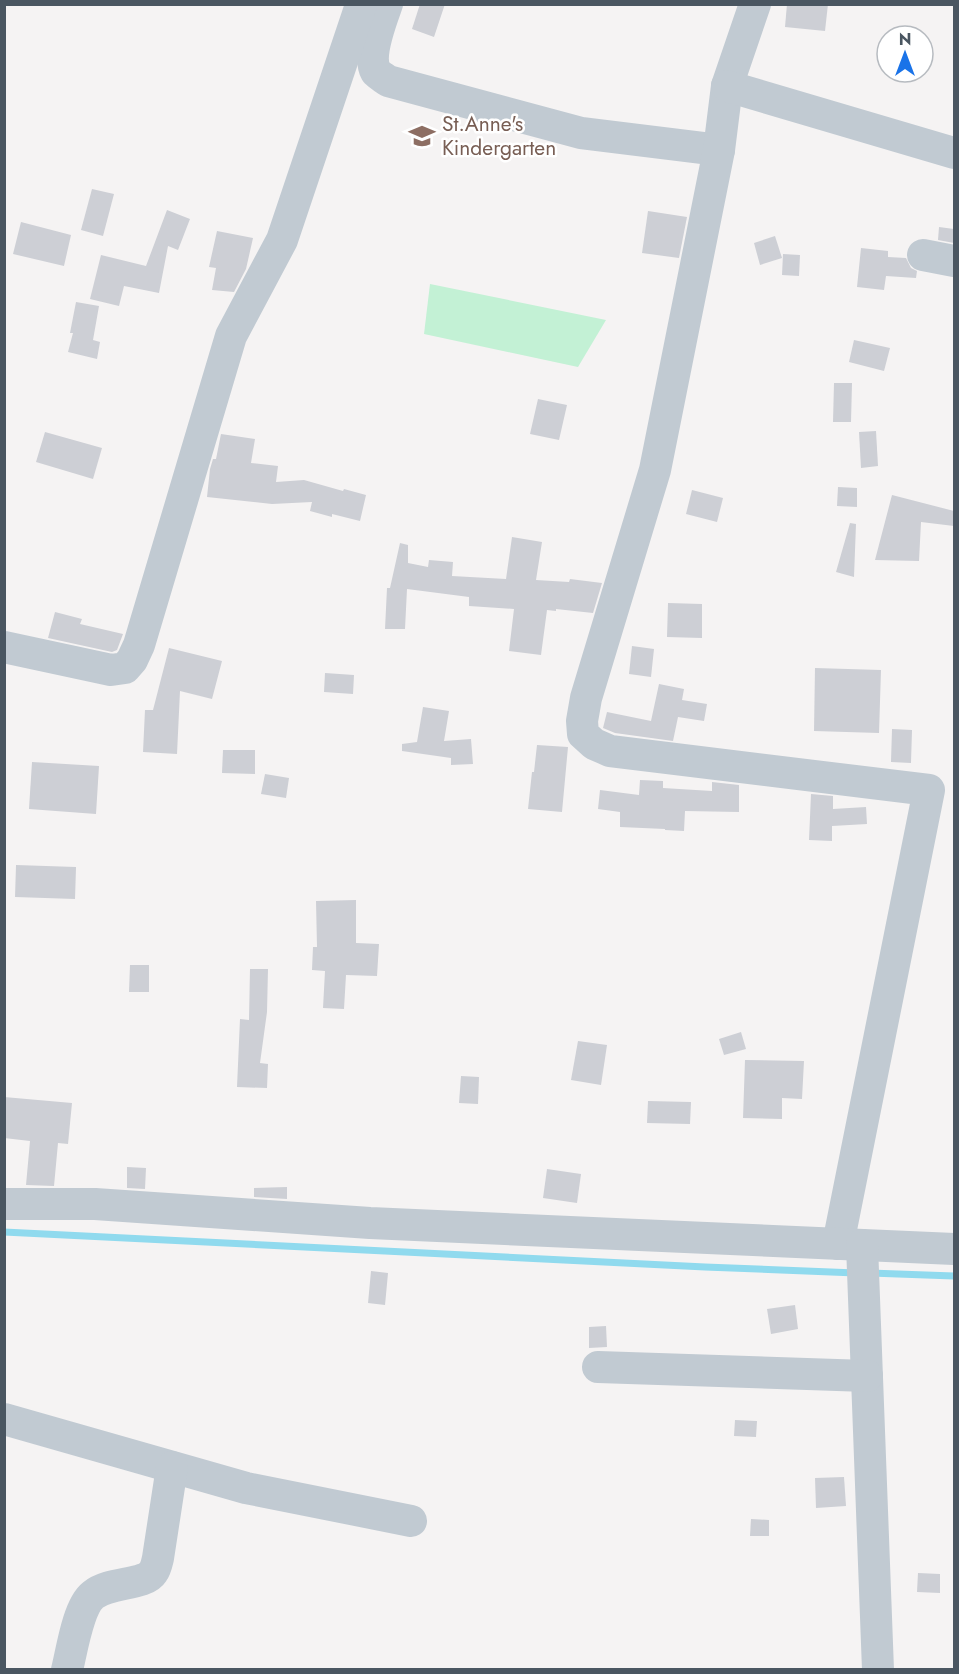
<svg xmlns="http://www.w3.org/2000/svg" width="959" height="1674" font-family="Jost,sans-serif">
	<style>
		.green { fill: #c3f1d5 }
		.lines { fill: none; stroke-linecap: round; stroke-linejoin: round }
		.stream { stroke: #90daee; stroke-width: 7 }
		.building { fill: #cdcfd5 }
		.minor { stroke: #c1cad2; stroke-width: 32 }
		.labels { text-anchor: middle; dominant-baseline: central; stroke-width: 5; stroke-linejoin: round; paint-order: stroke }
		.education-label { font-size: 21px; fill: #785e54; stroke: #fff; text-anchor: start }
	</style>
	<rect width="100%" height="100%" fill="#f5f3f3"/>
	<path class="green" d="M 430,284 L 606,320 L 578,367 L 424,334 Z"/>
	<g class="lines">
		<g class="stream">
			<path d="M 4,1232 L 705,1267 L 856,1273"/>
			<path d="M 870,1273 L 954,1276"/>
		</g>
	</g>
	<g class="building">
		<path d="M 420,4 L 445,4 L 434,37 L 412,29 Z"/>
		<path d="M 787,4 L 828,4 L 825,31 L 785,27 Z"/>
		<path d="M 92,189 L 114,194 L 103,236 L 81,230 Z"/>
		<path d="M 167,210 L 190,219 L 178,250 L 168,246 L 159,293 L 124,286 L 119,306 L 90,299 L 101,255 L 146,266 Z"/>
		<path d="M 648,211 L 687,217 L 679,258 L 642,253 Z"/>
		<path d="M 21,222 L 71,235 L 64,266 L 13,254 Z"/>
		<path d="M 939,227 L 954,229 L 954,243 L 938,240 Z"/>
		<path d="M 217,231 L 253,238 L 246,269 L 234,292 L 212,290 L 216,268 L 209,267 Z"/>
		<path d="M 775,236 L 782,258 L 760,265 L 754,243 Z"/>
		<path d="M 861,248 L 888,251 L 888,257 L 906,258 L 911,268 L 917,271 L 916,278 L 886,276 L 884,290 L 857,287 Z"/>
		<path d="M 783,254 L 800,255 L 799,276 L 782,275 Z"/>
		<path d="M 76,302 L 99,306 L 93,340 L 100,342 L 97,359 L 68,352 L 73,333 L 70,333 Z"/>
		<path d="M 854,340 L 890,348 L 884,371 L 849,362 Z"/>
		<path d="M 834,383 L 852,383 L 851,422 L 833,422 Z"/>
		<path d="M 538,399 L 567,405 L 559,440 L 530,434 Z"/>
		<path d="M 876,431 L 878,466 L 861,468 L 859,432 Z"/>
		<path d="M 45,432 L 102,448 L 93,479 L 36,462 Z"/>
		<path d="M 221,434 L 255,439 L 251,463 L 278,466 L 276,482 L 304,480 L 343,491 L 344,489 L 366,495 L 360,521 L 332,514 L 332,517 L 310,511 L 312,502 L 272,504 L 207,497 L 210,469 L 213,459 L 216,459 Z"/>
		<path d="M 838,487 L 857,488 L 857,507 L 837,506 Z"/>
		<path d="M 692,490 L 723,498 L 717,522 L 686,514 Z"/>
		<path d="M 892,495 L 954,511 L 954,526 L 921,522 L 919,561 L 875,560 Z"/>
		<path d="M 850,523 L 856,524 L 854,577 L 836,572 Z"/>
		<path d="M 512,537 L 542,542 L 536,580 L 569,582 L 570,579 L 602,583 L 593,613 L 556,609 L 556,611 L 547,610 L 541,655 L 509,651 L 514,609 L 469,606 L 469,597 L 407,589 L 405,629 L 385,629 L 387,588 L 390,588 L 400,543 L 408,545 L 408,563 L 428,567 L 429,560 L 453,562 L 452,576 L 506,579 Z"/>
		<path d="M 668,603 L 702,604 L 702,638 L 667,637 Z"/>
		<path d="M 55,612 L 82,619 L 80,624 L 123,634 L 117,650 L 112,652 L 48,638 Z"/>
		<path d="M 632,646 L 654,649 L 651,677 L 629,674 Z"/>
		<path d="M 169,648 L 222,661 L 212,699 L 180,691 L 177,754 L 143,752 L 145,710 L 153,710 Z"/>
		<path d="M 815,668 L 881,670 L 879,733 L 814,731 Z"/>
		<path d="M 325,673 L 354,675 L 353,694 L 324,692 Z"/>
		<path d="M 659,684 L 684,689 L 682,700 L 707,704 L 704,721 L 678,717 L 673,741 L 615,733 L 603,728 L 607,712 L 651,721 Z"/>
		<path d="M 423,707 L 449,711 L 444,741 L 471,739 L 473,764 L 451,765 L 451,758 L 402,751 L 402,744 L 417,742 Z"/>
		<path d="M 892,729 L 912,730 L 911,763 L 891,762 Z"/>
		<path d="M 537,745 L 568,747 L 562,812 L 528,809 L 532,772 L 534,772 Z"/>
		<path d="M 223,750 L 255,750 L 255,774 L 222,773 Z"/>
		<path d="M 32,762 L 99,766 L 96,814 L 29,809 Z"/>
		<path d="M 265,774 L 289,778 L 286,798 L 261,794 Z"/>
		<path d="M 640,780 L 663,781 L 663,788 L 712,791 L 712,782 L 739,785 L 739,812 L 685,811 L 684,831 L 665,830 L 665,829 L 620,827 L 620,812 L 598,809 L 600,790 L 639,795 Z"/>
		<path d="M 811,794 L 833,796 L 833,809 L 866,807 L 867,824 L 832,826 L 832,841 L 809,840 Z"/>
		<path d="M 16,865 L 76,867 L 75,899 L 15,897 Z"/>
		<path d="M 356,900 L 356,943 L 379,944 L 377,976 L 346,975 L 344,1009 L 323,1008 L 325,971 L 312,970 L 313,947 L 317,947 L 316,901 Z"/>
		<path d="M 130,965 L 149,965 L 149,992 L 129,992 Z"/>
		<path d="M 250,969 L 268,969 L 267,1012 L 260,1063 L 268,1064 L 267,1088 L 237,1087 L 240,1019 L 249,1020 Z"/>
		<path d="M 741,1032 L 746,1049 L 724,1055 L 719,1039 Z"/>
		<path d="M 578,1041 L 607,1045 L 601,1085 L 571,1080 Z"/>
		<path d="M 745,1060 L 804,1061 L 802,1099 L 782,1098 L 782,1119 L 743,1118 Z"/>
		<path d="M 461,1076 L 479,1077 L 478,1104 L 459,1103 Z"/>
		<path d="M 4,1097 L 72,1103 L 68,1144 L 58,1143 L 54,1186 L 26,1185 L 30,1141 L 4,1138 Z"/>
		<path d="M 648,1101 L 691,1102 L 690,1124 L 647,1123 Z"/>
		<path d="M 127,1167 L 146,1168 L 145,1189 L 127,1188 Z"/>
		<path d="M 547,1169 L 581,1174 L 577,1203 L 543,1198 Z"/>
		<path d="M 287,1187 L 287,1199 L 254,1197 L 254,1188 Z"/>
		<path d="M 371,1271 L 388,1273 L 385,1305 L 368,1303 Z"/>
		<path d="M 795,1305 L 798,1329 L 771,1334 L 767,1309 Z"/>
		<path d="M 606,1326 L 607,1347 L 589,1348 L 589,1327 Z"/>
		<path d="M 735,1420 L 757,1421 L 756,1437 L 734,1436 Z"/>
		<path d="M 844,1477 L 846,1506 L 816,1508 L 815,1478 Z"/>
		<path d="M 751,1519 L 769,1520 L 769,1536 L 750,1536 Z"/>
		<path d="M 918,1573 L 940,1574 L 940,1593 L 917,1592 Z"/>
	</g>
	<g class="lines">
		<g class="minor">
			<path d="M 387,4 C 381,21 367,56 376,72 C 379,75 384,78 388,81 L 581,133 L 719,150"/>
			<path d="M 755,4 L 727,86 L 719,150 L 655,470 L 586,698 L 582,721 L 583,734 L 594,744 L 610,751 L 929,790 L 838,1244"/>
			<path d="M 727,86 L 954,153"/>
			<path d="M 923,255 L 954,261"/>
			<path d="M 4,647 L 111,670 L 125,668 L 132,660 L 139,645 L 231,336 L 282,240 L 361,5"/>
			<path d="M 4,1204 L 95,1204 L 370,1223 L 954,1249"/>
			<path d="M 862,1245 L 878,1670"/>
			<path d="M 598,1367 L 867,1376"/>
			<path d="M 4,1419 L 246,1488 L 411,1521"/>
			<path d="M 67,1670 C 72,1650 78,1607 93,1595 C 110,1581 144,1586 153,1572 C 156,1568 157,1562 158,1558 L 172,1467"/>
		</g>
	</g>
	<defs>
		<g id="school-bare" transform="scale(2.07)"><path d="M0-5L7-2L0 1L-7-2ZM-4 1L0 2.5L4 1V4Q0 6-4 4Z" fill="#8d6e63" stroke="#fff" stroke-width="2.5" paint-order="stroke"/></g>
	</defs>
	<g fill-rule="evenodd">
		<use href="#school-bare" x="422" y="136"/>
	</g>
	<g class="labels">
		<g class="education-label">
			<text x="442" y="124">St.Anne's<tspan x="442" dy="24">Kindergarten</tspan></text>
		</g>
	</g>
	<rect width="959" height="1674" fill="none" stroke="#4a5661" stroke-width="12"/>
	<g transform="translate(905 54)"><circle r="28" fill="#ffffff" stroke="#b7bbc0" stroke-width="1.5"/>
	<path d="M0-4.5L10 22L0 15L-10 22Z" fill="#1a73e8"/>
	<text y="-9" font-size="16" font-weight="bold" text-anchor="middle" fill="#4a5661">N</text>
	</g>
</svg>
